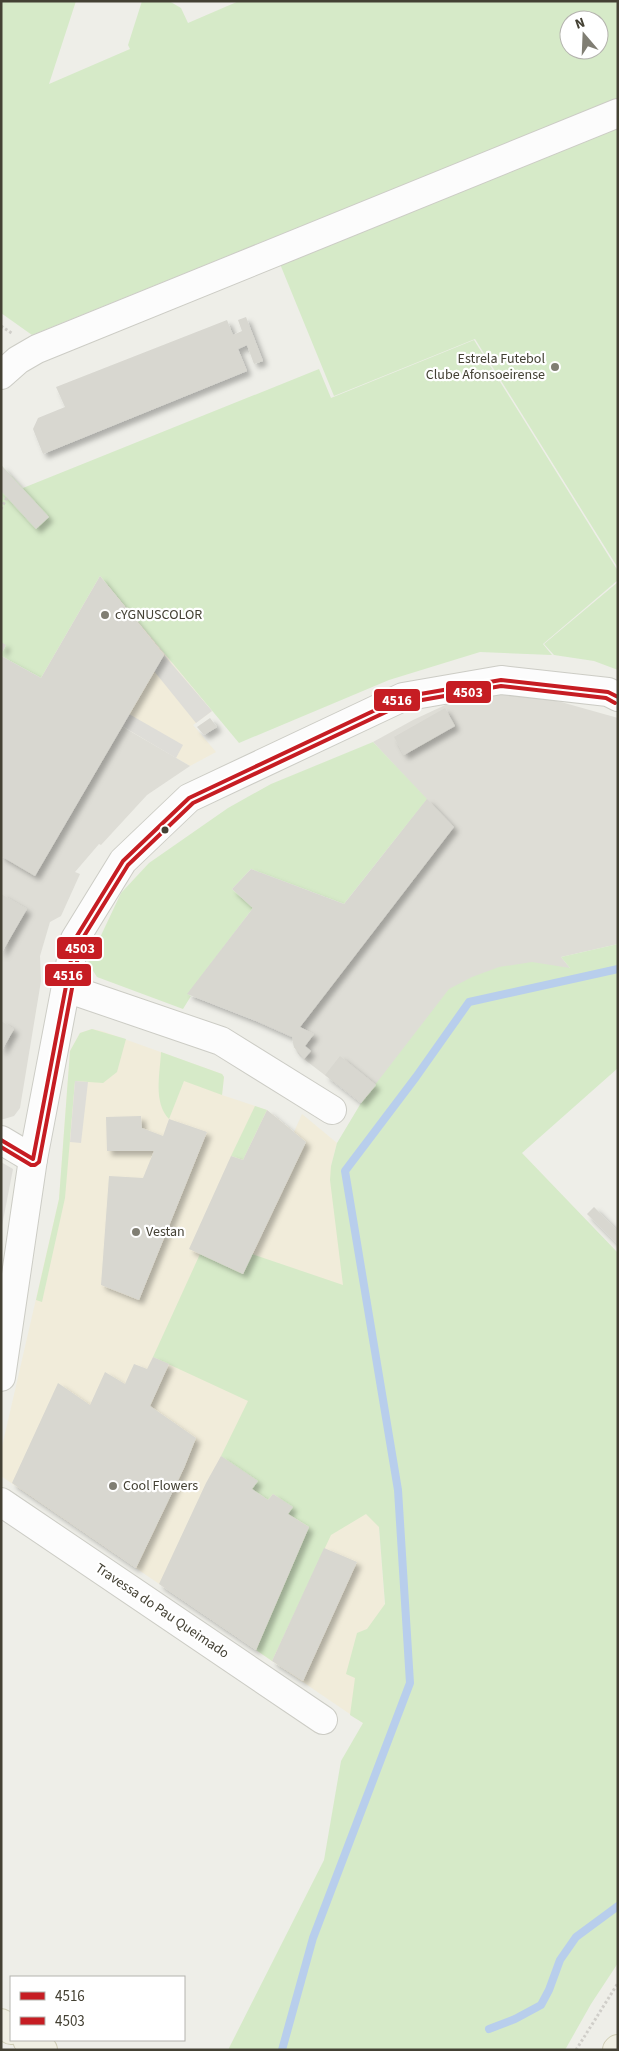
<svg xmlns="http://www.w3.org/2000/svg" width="619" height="2051" font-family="'Source Sans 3',sans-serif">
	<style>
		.commercial { fill: #f1ecda }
		.industrial { fill: #deddd6 }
		.green { fill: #d6eac8; fill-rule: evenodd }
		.parking { fill: #deddd8 }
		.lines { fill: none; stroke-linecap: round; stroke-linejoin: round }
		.stream { stroke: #b8ceec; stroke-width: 8 }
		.building { fill: #d8d7d0; filter: url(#shadow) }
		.minor-casing { stroke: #ccccc5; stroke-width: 30 }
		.major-casing { stroke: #d0ceb5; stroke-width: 30 }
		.path { stroke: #d0cec9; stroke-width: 3; stroke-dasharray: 2.5 2.5; stroke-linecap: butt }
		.minor { stroke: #fcfcfc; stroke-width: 28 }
		.major { stroke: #f0efe3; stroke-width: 28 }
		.bus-1-casing { stroke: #fff; stroke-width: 8 }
		.bus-2-casing { stroke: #fff; stroke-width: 8 }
		.bus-1 { stroke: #c61d23; stroke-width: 4 }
		.bus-2 { stroke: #c61d23; stroke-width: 4 }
		.poi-dot { fill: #807e73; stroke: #fff; stroke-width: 2 }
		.bus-dot { fill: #444134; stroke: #fff; stroke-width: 2 }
		.labels { text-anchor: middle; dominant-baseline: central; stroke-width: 4.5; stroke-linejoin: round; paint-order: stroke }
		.poi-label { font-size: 14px; fill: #444134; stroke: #fff; text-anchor: start }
		.street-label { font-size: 14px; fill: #444134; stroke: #fff }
		.line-badge { stroke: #fff; stroke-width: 2 }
		.badge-label { font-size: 14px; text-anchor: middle; font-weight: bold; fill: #fff }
	</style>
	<defs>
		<filter id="shadow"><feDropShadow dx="4.5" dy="4.5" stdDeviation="2.5" flood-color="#0004"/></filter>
	</defs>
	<rect width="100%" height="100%" fill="#eeeee8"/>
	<g class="commercial">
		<path d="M 100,576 L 212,711 L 193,725 L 216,752 L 190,766 L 41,678 Z"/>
		<path d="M 92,1029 L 102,1031 L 222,1074 L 224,1077 L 222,1095 L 267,1110 L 294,1132 L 302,1114 L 337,1143 L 331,1166 L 379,1527 L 390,1674 L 363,1723 L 1,1476 L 1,1451 L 59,1199 L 70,1051 L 80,1033 Z"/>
	</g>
	<g class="industrial">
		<path d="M 1,656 L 190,766 L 147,795 L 101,845 L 99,844 L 75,872 L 80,874 L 61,916 L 50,922 L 40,956 L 41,981 L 20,1108 L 14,1116 L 4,1119 L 1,1119 Z"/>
		<path d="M 496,695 L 525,695 L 561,702 L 618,718 L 618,944 L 561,957 L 570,968 L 376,1085 L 361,1103 L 300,1056 L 294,1047 L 292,1037 L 256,1021 L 426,799 L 373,742 L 413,720 L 456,700 Z"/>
	</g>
	<g class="green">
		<path d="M 1,1 L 76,1 L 49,84 L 130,49 L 128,45 L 142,1 L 169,1 L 181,8 L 188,23 L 239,1 L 618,1 L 618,98 L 32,335 L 1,313 ZM 569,20 L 599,20 L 599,50 L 569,50 Z"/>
		<path d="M 618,126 L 618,568 L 475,339 L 334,396 L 280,264 Z"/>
		<path d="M 474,340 L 618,571 L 618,580 L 543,644 L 552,655 L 480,652 L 389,680 L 239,743 L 100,576 L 41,678 L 1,656 L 1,465 L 23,488 L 319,369 L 331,398 Z"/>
		<path d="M 618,582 L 618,670 L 594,661 L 554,655 L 544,644 Z"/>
		<path d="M 373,742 L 427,799 L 344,904 L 251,869 L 232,889 L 253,908 L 188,994 L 191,996 L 183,1009 L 97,977 L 88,963 L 121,893 L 149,863 L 228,808 L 271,784 Z"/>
		<path d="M 618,944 L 618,1068 L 522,1153 L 618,1253 L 618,1963 L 591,2004 L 565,2050 L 228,2050 L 324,1860 L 341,1761 L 363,1723 L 350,1715 L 355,1678 L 346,1674 L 357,1633 L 367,1629 L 385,1604 L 379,1527 L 366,1514 L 331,1535 L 272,1661 L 256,1650 L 309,1527 L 288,1514 L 292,1507 L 273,1494 L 268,1500 L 252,1489 L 221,1456 L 248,1401 L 153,1357 L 200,1254 L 243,1274 L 252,1254 L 343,1285 L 330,1180 L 331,1166 L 337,1143 L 361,1103 L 449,989 L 472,977 L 499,967 L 532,962 L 570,968 L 561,957 Z"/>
		<path d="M 92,1029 L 126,1039 L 117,1072 L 103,1083 L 75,1081 L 65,1198 L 42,1302 L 36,1300 L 59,1199 L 70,1051 L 80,1033 Z"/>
		<path d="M 161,1052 L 222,1074 L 224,1077 L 222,1095 L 184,1081 L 169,1119 C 153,1102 160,1074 161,1052 Z"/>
		<path d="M 255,1106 L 267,1110 L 243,1160 L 231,1156 Z"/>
	</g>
	<g class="parking">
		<path d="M 164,655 L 212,711 L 196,723 L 154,671 Z"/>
		<path d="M 129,714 L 183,745 L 176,758 L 122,726 Z"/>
		<path d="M 75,1081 L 88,1082 L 81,1143 L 70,1142 Z"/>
		<path d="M 1,1162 L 13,1169 L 1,1231 Z"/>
	</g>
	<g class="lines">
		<g class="stream">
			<path d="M 489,2029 L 515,2019 L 541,2005 L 549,1990 L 560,1960 L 576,1937 L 618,1906"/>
			<path d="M 282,2050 L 313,1938 L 410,1683 L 398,1490 L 345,1171 L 416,1077 L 469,1002 L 618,969"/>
		</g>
	</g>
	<g class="building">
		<path d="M 246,317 L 263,361 L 254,364 L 247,345 L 238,349 L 247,371 L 43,454 L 33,429 L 38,418 L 65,407 L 56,387 L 227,320 L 233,335 L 242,331 L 238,320 Z"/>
		<path d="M 1,465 L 49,517 L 36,529 L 1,491 Z"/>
		<path d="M 100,576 L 164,655 L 35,876 L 1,856 L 1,656 L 41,678 Z"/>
		<path d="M 1,642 L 6,645 L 1,654 Z"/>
		<path d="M 445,708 L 455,726 L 404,755 L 394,737 Z"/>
		<path d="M 210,718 L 217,727 L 204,735 L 197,727 Z"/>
		<path d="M 427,799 L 454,827 L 300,1027 L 314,1034 L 305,1046 L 311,1051 L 304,1059 L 294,1047 L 292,1037 L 256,1021 L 187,994 L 253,908 L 232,889 L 251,869 L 344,904 Z"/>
		<path d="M 1,894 L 27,909 L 1,954 Z"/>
		<path d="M 1,1021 L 14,1029 L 1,1052 Z"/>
		<path d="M 340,1056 L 376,1085 L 361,1103 L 325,1075 Z"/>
		<path d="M 267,1110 L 306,1142 L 243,1274 L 189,1249 L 231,1156 L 243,1160 Z"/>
		<path d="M 141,1116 L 142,1128 L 163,1136 L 169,1119 L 207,1132 L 139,1300 L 101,1285 L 109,1176 L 143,1178 L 154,1151 L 107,1151 L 106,1117 Z"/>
		<path d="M 594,1207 L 618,1231 L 618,1245 L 587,1214 Z"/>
		<path d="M 153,1357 L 169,1364 L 150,1406 L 196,1438 L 184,1468 L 136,1568 L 12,1483 L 58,1383 L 90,1405 L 105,1372 L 125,1384 L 134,1364 L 147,1369 Z"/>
		<path d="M 221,1456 L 258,1481 L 252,1489 L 268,1500 L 273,1494 L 293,1507 L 288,1514 L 309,1527 L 256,1650 L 159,1584 L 206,1483 Z"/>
		<path d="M 324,1548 L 357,1562 L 303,1681 L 272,1661 Z"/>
	</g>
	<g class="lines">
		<g class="minor-casing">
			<g id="minor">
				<path d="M 1,375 L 18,360 L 37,349 L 618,113"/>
				<path d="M 66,988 L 221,1041 L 332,1110"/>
				<path d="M 1,1140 L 33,1159"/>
				<path d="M 1,1377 L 33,1159 L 75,939 L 123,861 L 189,798 L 403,697 L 501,680 L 608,692 L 618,697"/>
				<path d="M 1,1502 L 323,1720"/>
			</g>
		</g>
		<g class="major-casing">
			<g id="major">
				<path d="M 1,2023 L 11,2030"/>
				<path d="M 27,2040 L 43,2050"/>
				<path d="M 617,2050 L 618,2049"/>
			</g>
		</g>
		<g class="path">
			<path d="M 1,326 L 13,334"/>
			<path d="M 1,509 L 7,497"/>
			<path d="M 576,2050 L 618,1983"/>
		</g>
		<use href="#minor" class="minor"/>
		<use href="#major" class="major"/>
		<g class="bus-1-casing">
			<path id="bus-1" d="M 1,1140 L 33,1159 L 75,939 L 123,861 L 189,798 L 403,697 L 501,680 L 608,692 L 618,697"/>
		</g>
		<g class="bus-2-casing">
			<path id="bus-2" d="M 1,1147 L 31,1165 L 35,1165 L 39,1162 L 81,941 L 128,865 L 193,803 L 405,703 L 501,686 L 606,698 L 615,703"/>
		</g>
		<use href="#bus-1" class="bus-1"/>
		<use href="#bus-2" class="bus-2"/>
	</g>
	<g class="poi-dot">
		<circle cx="555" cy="367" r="5"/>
		<circle cx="105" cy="615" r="5"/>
		<circle cx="136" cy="1232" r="5"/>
		<circle cx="113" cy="1486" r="5"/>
	</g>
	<circle class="bus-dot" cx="165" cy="830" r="4.5"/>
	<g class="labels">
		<g class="poi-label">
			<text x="545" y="359" text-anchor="end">Estrela Futebol<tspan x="545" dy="16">Clube Afonsoeirense</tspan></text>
			<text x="115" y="615">cYGNUSCOLOR</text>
			<text x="146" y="1232">Vestan</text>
			<text x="123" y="1486">Cool Flowers</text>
		</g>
		<g class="street-label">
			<text transform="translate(162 1611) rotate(34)">Travessa do Pau Queimado</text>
		</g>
	</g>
	<g class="line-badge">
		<rect x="445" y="680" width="47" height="24" rx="5" fill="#c61d23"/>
		<rect x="373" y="688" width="48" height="24" rx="5" fill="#c61d23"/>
		<rect x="56" y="936" width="47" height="24" rx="5" fill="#c61d23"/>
		<rect x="44" y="963" width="48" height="24" rx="5" fill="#c61d23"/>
	</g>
	<g class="badge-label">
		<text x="468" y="697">4503</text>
		<text x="397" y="705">4516</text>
		<text x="80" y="953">4503</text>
		<text x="68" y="980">4516</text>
	</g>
	<rect width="619" height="2051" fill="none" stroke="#444134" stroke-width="5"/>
	<rect x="10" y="1976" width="175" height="65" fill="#ffffff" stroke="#b4b3ae"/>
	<rect x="20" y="1992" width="25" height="8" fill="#c61d23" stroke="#b4b3ae"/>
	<text x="55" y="2001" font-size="15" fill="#444134">4516</text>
	<rect x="20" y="2017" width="25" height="8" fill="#c61d23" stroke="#b4b3ae"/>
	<text x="55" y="2026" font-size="15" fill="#444134">4503</text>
	<g transform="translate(584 35) rotate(341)"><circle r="24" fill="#ffffff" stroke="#b4b3ae"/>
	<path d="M0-4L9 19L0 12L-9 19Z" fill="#807e73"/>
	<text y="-8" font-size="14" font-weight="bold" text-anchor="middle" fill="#444134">N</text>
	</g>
</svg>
